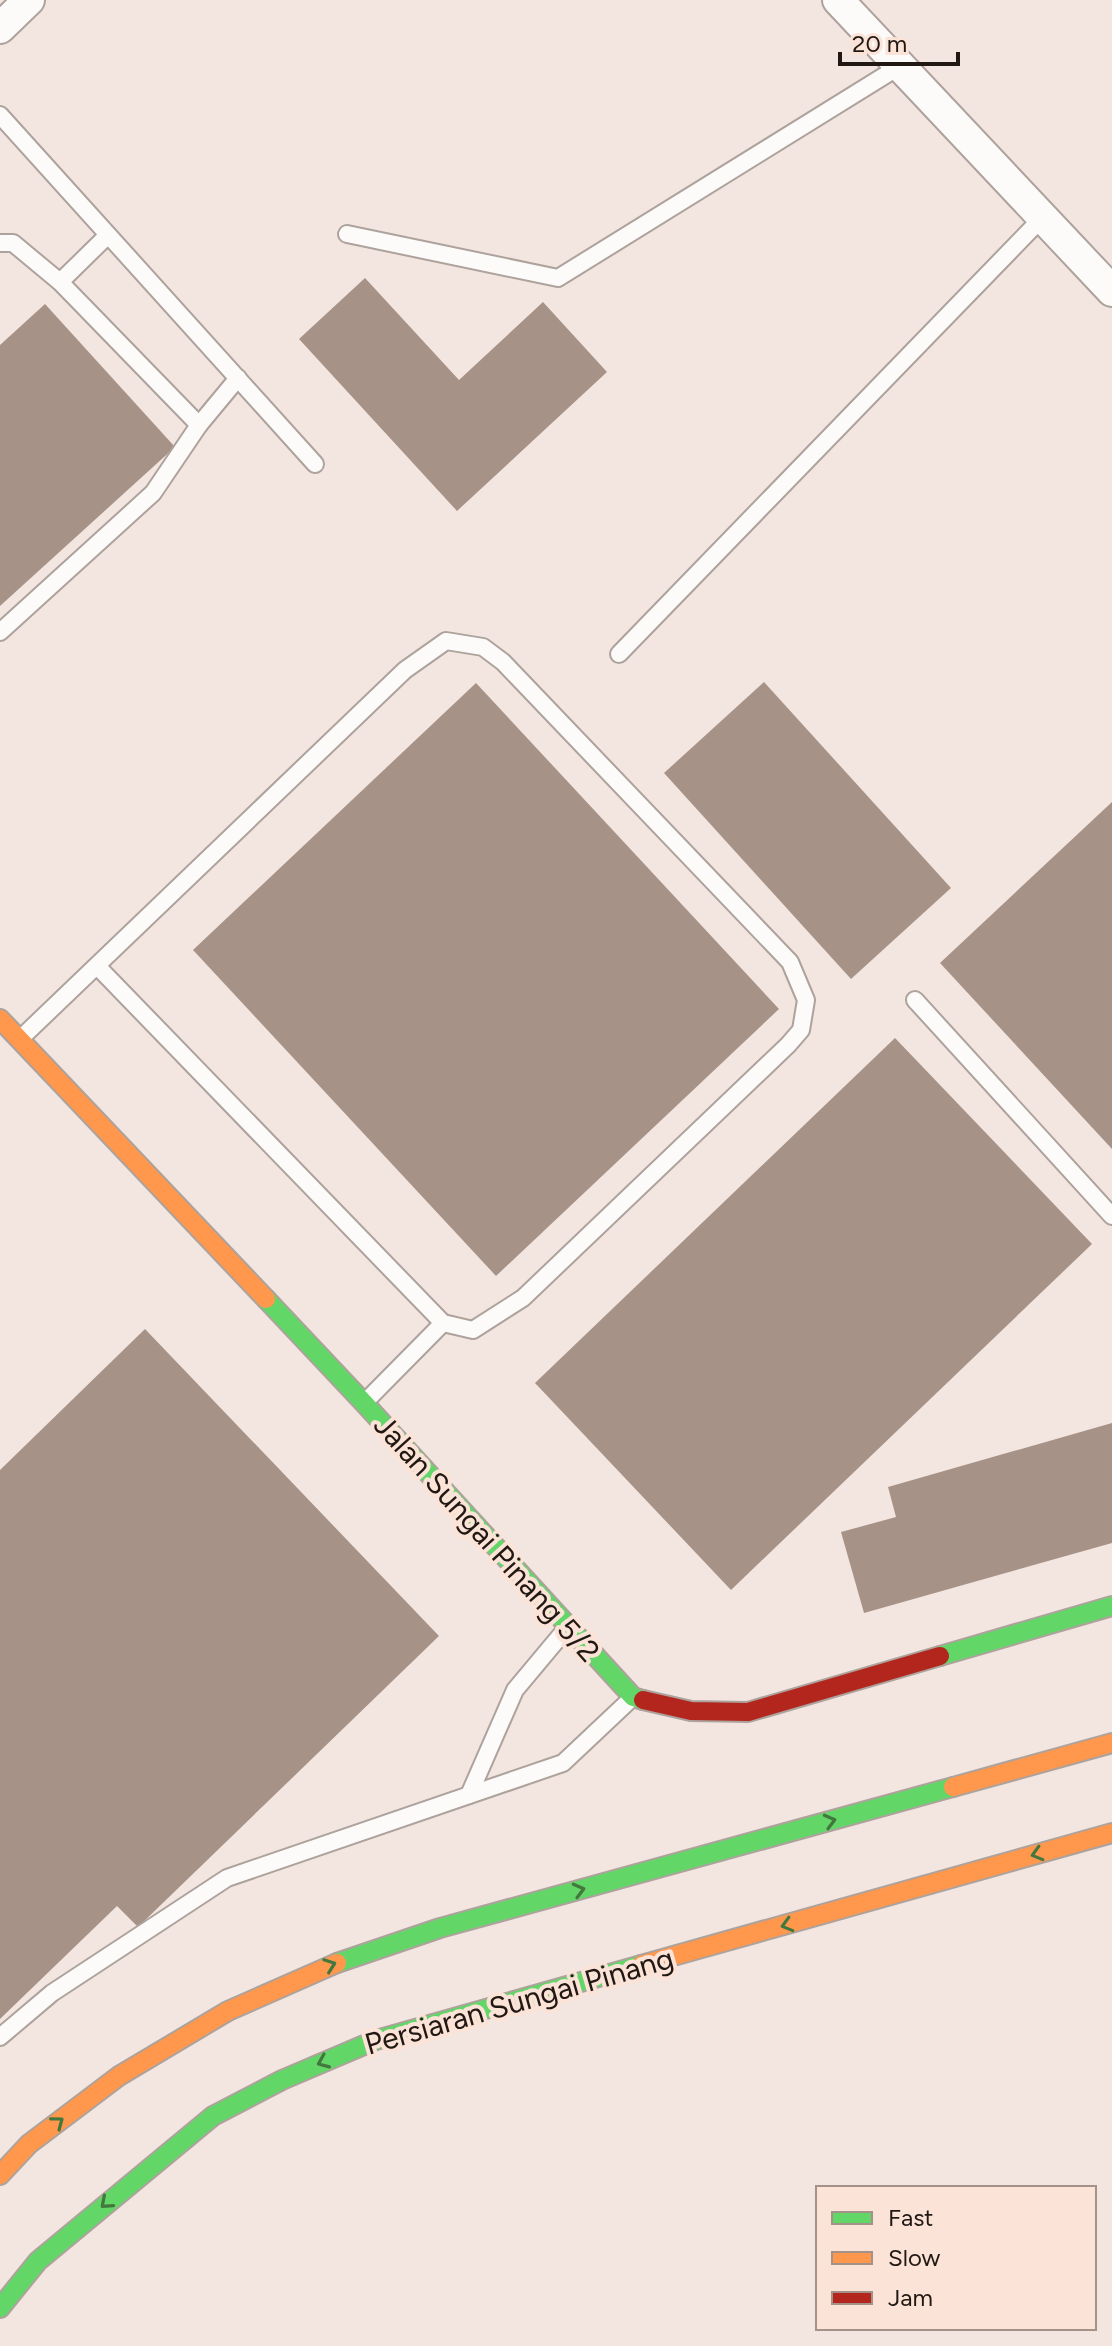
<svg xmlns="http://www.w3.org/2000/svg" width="1112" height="2346" font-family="Figtree,sans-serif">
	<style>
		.building { fill: #a79288 }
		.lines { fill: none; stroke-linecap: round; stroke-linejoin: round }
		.lane-casing { stroke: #ada29c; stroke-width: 20 }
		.street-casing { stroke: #ada29c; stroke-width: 34 }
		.fast-casing { stroke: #ada29c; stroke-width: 22 }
		.slow-casing { stroke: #ada29c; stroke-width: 22 }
		.jam-casing { stroke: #ada29c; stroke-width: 22 }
		.lane { stroke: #fdfbfa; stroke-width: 16 }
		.street { stroke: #fdfbfa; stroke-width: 30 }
		.fast { stroke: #63d668; stroke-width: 18 }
		.slow { stroke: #ff974d; stroke-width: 18 }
		.jam { stroke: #b3261e; stroke-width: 18 }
		.oneway { stroke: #42773e }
		.labels { text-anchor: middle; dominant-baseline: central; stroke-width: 8; stroke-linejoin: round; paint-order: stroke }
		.street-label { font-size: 30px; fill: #221813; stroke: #fbe3d8 }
	</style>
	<rect width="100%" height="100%" fill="#f3e6e0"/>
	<g class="building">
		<path d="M 365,278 L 459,380 L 543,302 L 607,372 L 457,511 L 299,339 Z"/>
		<path d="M 45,304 L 175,447 L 0,606 L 0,345 Z"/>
		<path d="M 764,682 L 951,888 L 851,979 L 664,773 Z"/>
		<path d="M 476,683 L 779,1009 L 496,1276 L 193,950 Z"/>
		<path d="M 1112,802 L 1112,1149 L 940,963 Z"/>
		<path d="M 895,1038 L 1092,1244 L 731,1590 L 535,1383 Z"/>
		<path d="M 145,1329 L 439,1636 L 138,1927 L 117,1906 L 0,2019 L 0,1470 Z"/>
		<path d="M 1112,1423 L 1112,1543 L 864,1613 L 841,1532 L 896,1517 L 888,1487 Z"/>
	</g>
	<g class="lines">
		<g class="lane-casing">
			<g id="lane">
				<path d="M 0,115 L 315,464"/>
				<path d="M 347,234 L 558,278 L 900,66"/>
				<path d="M 0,243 L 13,243 L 60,282 L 199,425"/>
				<path d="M 60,282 L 108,235"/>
				<path d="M 0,632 L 153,493 L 199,425 L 238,378"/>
				<path d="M 619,654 L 1043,217"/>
				<path d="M 915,1000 L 1112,1216"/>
				<path d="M 20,1039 L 405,670 L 446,641 L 483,647 L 503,662 L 790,962 L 806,1000 L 801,1030 L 788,1045 L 523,1298 L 473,1330 L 443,1323 L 97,966"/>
				<path d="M 365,1402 L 443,1323"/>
				<path d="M 469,1795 L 515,1690 L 566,1629"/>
				<path d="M 0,2037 L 52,1993 L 227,1878 L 563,1763 L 632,1698"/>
			</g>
		</g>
		<g class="street-casing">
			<g id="street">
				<path d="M 838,0 L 1112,291"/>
				<path d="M 0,28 L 29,0"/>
			</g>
		</g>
		<g class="fast-casing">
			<g id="fast">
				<path d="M 266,1299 L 364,1403 L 633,1697 L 643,1700"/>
				<path d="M 940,1656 L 1112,1606"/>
				<path d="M 337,1963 L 440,1928 L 953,1787"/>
				<path d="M 0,2308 L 38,2261 L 213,2116 L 282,2080 L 376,2040 L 641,1965"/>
			</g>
		</g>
		<g class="slow-casing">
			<g id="slow">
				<path d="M 0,1019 L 266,1299"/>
				<path d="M 953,1787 L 1112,1743"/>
				<path d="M 641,1965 L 1112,1833"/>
				<path d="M 0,2175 L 29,2144 L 119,2076 L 228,2011 L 337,1963"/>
			</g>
		</g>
		<g class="jam-casing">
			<path id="jam" d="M 643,1700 L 691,1711 L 748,1712 L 940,1656"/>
		</g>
		<use href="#lane" class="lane"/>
		<use href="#street" class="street"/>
		<use href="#fast" class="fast"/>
		<use href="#slow" class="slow"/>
		<use href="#jam" class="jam"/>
	</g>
	<defs><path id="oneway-chevron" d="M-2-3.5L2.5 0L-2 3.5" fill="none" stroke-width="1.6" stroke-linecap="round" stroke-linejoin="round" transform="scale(2)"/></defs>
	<g class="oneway">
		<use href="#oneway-chevron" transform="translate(830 1821) rotate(-15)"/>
		<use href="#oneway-chevron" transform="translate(1037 1854) rotate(164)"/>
		<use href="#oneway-chevron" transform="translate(579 1890) rotate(-15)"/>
		<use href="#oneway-chevron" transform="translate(787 1925) rotate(164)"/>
		<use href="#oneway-chevron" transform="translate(330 1965) rotate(-20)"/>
		<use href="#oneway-chevron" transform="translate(323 2062) rotate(157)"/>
		<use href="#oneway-chevron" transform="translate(58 2122) rotate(-37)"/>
		<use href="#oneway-chevron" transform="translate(106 2203) rotate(139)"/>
	</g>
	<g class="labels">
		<g class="street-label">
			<text transform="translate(487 1538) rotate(48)">Jalan Sungai Pinang 5/2</text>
			<text transform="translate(519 2001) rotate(-16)">Persiaran Sungai Pinang</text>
		</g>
	</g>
	<rect x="816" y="2186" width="280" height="144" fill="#fbe3d8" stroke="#a49289" stroke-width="2"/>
	<rect x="832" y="2212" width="40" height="12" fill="#63d668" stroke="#a49289" stroke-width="2"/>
	<text x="888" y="2226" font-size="24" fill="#221813">Fast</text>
	<rect x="832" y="2252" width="40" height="12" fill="#ff974d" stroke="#a49289" stroke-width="2"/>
	<text x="888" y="2266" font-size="24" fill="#221813">Slow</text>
	<rect x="832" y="2292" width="40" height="12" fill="#b3261e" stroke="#a49289" stroke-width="2"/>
	<text x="888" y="2306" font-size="24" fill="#221813">Jam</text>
	<path d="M840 52v12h118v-12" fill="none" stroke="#221813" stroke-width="4"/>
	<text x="852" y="52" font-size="24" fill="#221813" stroke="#fbe3d8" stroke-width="6" paint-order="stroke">20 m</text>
</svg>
